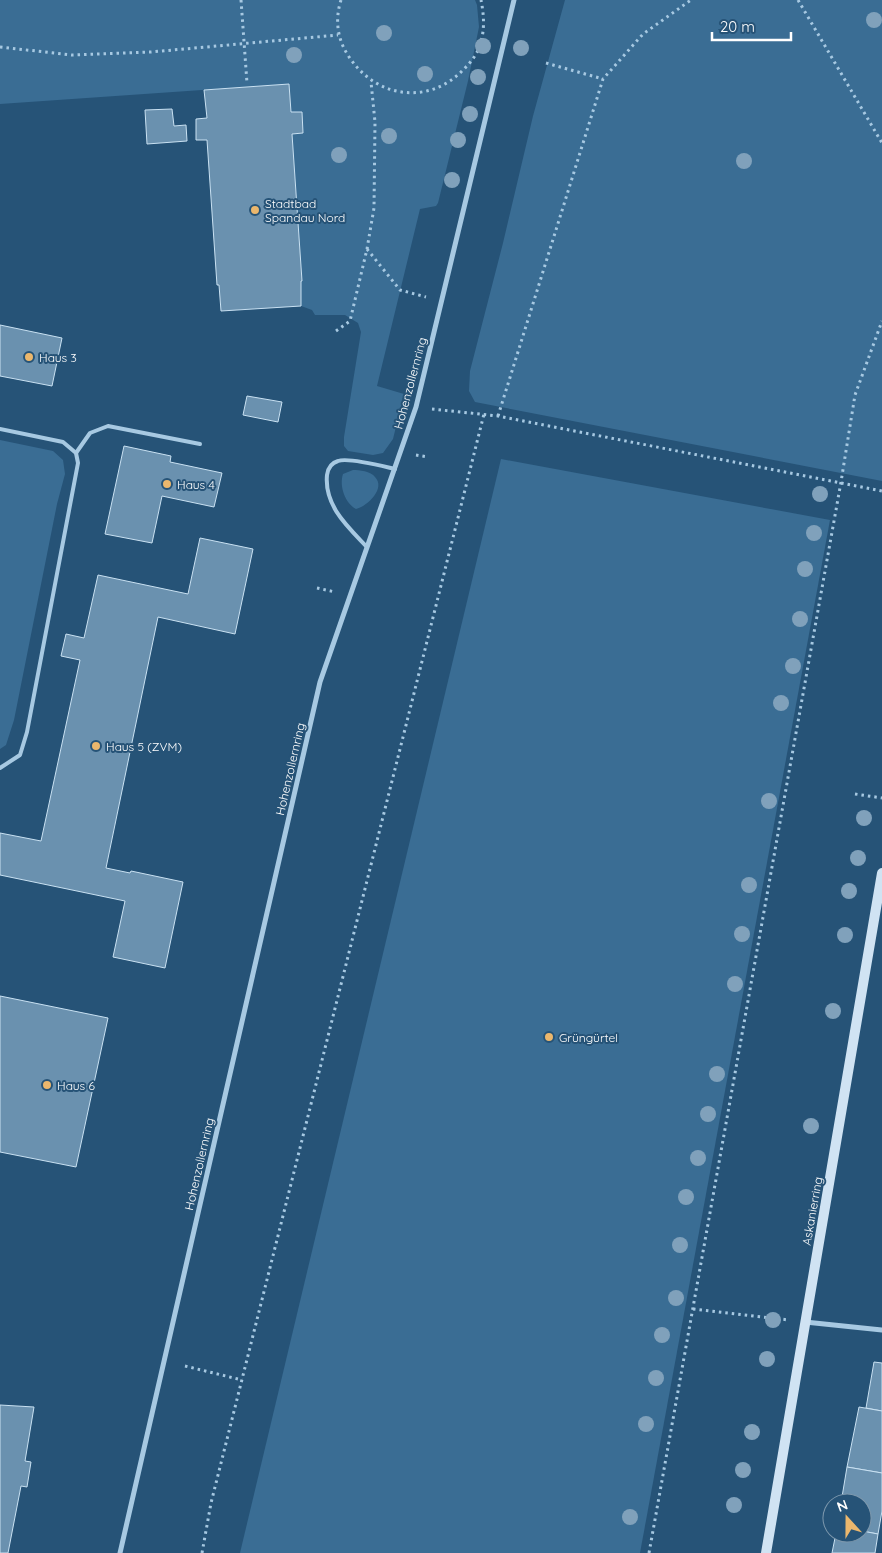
<svg xmlns="http://www.w3.org/2000/svg" width="882" height="1553" font-family="Quicksand,sans-serif">
	<style>
		.green { fill: #3a6d94 }
		.building { fill: #6a91af; stroke: #c9e1f2 }
		.lines { fill: none; stroke-linecap: round; stroke-linejoin: round }
		.path { stroke: #a7c9e2; stroke-width: 3; stroke-dasharray: 2.5 4; stroke-linecap: butt }
		.service { stroke: #a7c9e2; stroke-width: 4 }
		.minor { stroke: #a7c9e2; stroke-width: 5 }
		.secondary { stroke: #d0e3f3; stroke-width: 10 }
		.tree { fill: #80a1bb }
		.poi-dot { fill: #ebb76d; stroke: #265377; stroke-width: 2 }
		.labels { text-anchor: middle; dominant-baseline: central; stroke-width: 4; stroke-linejoin: round; paint-order: stroke }
		.poi-label { font-size: 12px; fill: #fff; stroke: #265377; text-anchor: start }
		.street-label { font-size: 12px; fill: #fff; stroke: #265377 }
	</style>
	<rect width="100%" height="100%" fill="#265377"/>
	<g class="green">
		<path d="M 0,0 L 475,0 L 477,5 L 479,27 L 468,81 L 438,203 L 436,206 L 420,209 L 377,386 L 404,394 L 393,439 L 383,453 L 373,455 L 348,451 L 344,446 L 344,437 L 361,332 L 358,323 L 345,315 L 315,315 L 312,310 L 301,306 L 301,281 L 302,280 L 292,134 L 303,133 L 302,112 L 291,112 L 289,84 L 0,104 Z"/>
		<path d="M 565,0 L 882,0 L 882,481 L 475,402 L 469,391 L 470,371 L 503,243 L 533,116 Z"/>
		<path d="M 0,440 L 53,451 L 63,460 L 65,474 L 57,504 L 14,720 L 6,745 L 0,749 Z"/>
		<path d="M 501,459 L 830,520 L 640,1553 L 240,1553 Z"/>
		<path d="M 353,470 C 359,470 371,471 375,477 C 386,488 368,506 356,509 C 345,503 339,486 343,474 Z"/>
	</g>
	<g class="building">
		<path d="M 289,84 L 291,112 L 302,112 L 303,133 L 292,134 L 302,281 L 301,281 L 301,306 L 221,311 L 219,285 L 217,285 L 207,140 L 196,140 L 196,119 L 207,118 L 204,90 Z"/>
		<path d="M 172,109 L 174,126 L 186,125 L 187,141 L 147,144 L 145,110 Z"/>
		<path d="M 0,325 L 62,338 L 52,386 L 0,376 Z"/>
		<path d="M 247,396 L 282,402 L 278,422 L 243,415 Z"/>
		<path d="M 124,446 L 171,456 L 170,462 L 222,473 L 214,507 L 162,496 L 152,543 L 105,534 Z"/>
		<path d="M 200,538 L 253,549 L 235,634 L 158,617 L 106,868 L 130,873 L 131,871 L 183,882 L 165,968 L 113,957 L 125,901 L 0,875 L 0,833 L 41,841 L 80,660 L 61,656 L 66,634 L 84,638 L 98,575 L 188,594 Z"/>
		<path d="M 0,996 L 108,1018 L 76,1167 L 0,1152 Z"/>
		<path d="M 874,1362 L 882,1363 L 882,1411 L 866,1408 Z"/>
		<path d="M 0,1405 L 34,1407 L 25,1461 L 31,1462 L 27,1487 L 21,1486 L 8,1553 L 0,1553 Z"/>
		<path d="M 859,1407 L 882,1411 L 882,1473 L 847,1467 Z"/>
		<path d="M 847,1467 L 882,1473 L 882,1511 L 878,1534 L 862,1531 L 862,1503 L 841,1503 Z"/>
		<path d="M 862,1531 L 878,1534 L 875,1553 L 832,1553 L 836,1533 L 862,1533 Z"/>
	</g>
	<g class="lines">
		<g class="path">
			<path d="M 241,0 L 247,83"/>
			<path d="M 341,0 C 334,22 338,43 352,61 C 380,99 430,104 463,70 C 470,63 477,55 480,45 C 485,30 484,15 481,0"/>
			<path d="M 798,0 L 882,143"/>
			<path d="M 0,47 L 72,55 L 151,52 L 338,35"/>
			<path d="M 546,63 L 603,79"/>
			<path d="M 367,249 L 400,290 L 426,297"/>
			<path d="M 336,331 L 350,321 L 367,249 L 374,208 L 375,122 L 371,82"/>
			<path d="M 432,409 L 498,416 L 882,491"/>
			<path d="M 498,416 L 603,79 L 643,34 L 691,0"/>
			<path d="M 416,455 L 428,457"/>
			<path d="M 317,588 L 335,592"/>
			<path d="M 855,794 L 882,798"/>
			<path d="M 693,1309 L 789,1320"/>
			<path d="M 185,1366 L 242,1380"/>
			<path d="M 202,1553 L 211,1503 L 484,414"/>
			<path d="M 649,1553 L 841,482 L 855,395 L 882,321"/>
		</g>
		<g class="service">
			<path d="M 0,429 L 63,442 L 76,453 L 78,463 L 27,732 L 20,755 L 0,768"/>
			<path d="M 76,453 L 90,433 L 108,426 L 200,444"/>
			<path d="M 367,547 C 348,527 324,506 327,475 C 328,468 331,463 338,461 C 348,457 382,466 395,469"/>
		</g>
		<g class="minor">
			<path d="M 805,1322 L 882,1330"/>
			<path d="M 120,1553 L 320,682 L 416,407 L 514,0"/>
		</g>
		<path class="secondary" d="M 766,1553 L 882,873"/>
	</g>
	<g class="tree">
		<circle cx="874" cy="20" r="8"/>
		<circle cx="384" cy="33" r="8"/>
		<circle cx="483" cy="46" r="8"/>
		<circle cx="521" cy="48" r="8"/>
		<circle cx="294" cy="55" r="8"/>
		<circle cx="425" cy="74" r="8"/>
		<circle cx="478" cy="77" r="8"/>
		<circle cx="470" cy="114" r="8"/>
		<circle cx="389" cy="136" r="8"/>
		<circle cx="458" cy="140" r="8"/>
		<circle cx="339" cy="155" r="8"/>
		<circle cx="744" cy="161" r="8"/>
		<circle cx="452" cy="180" r="8"/>
		<circle cx="820" cy="494" r="8"/>
		<circle cx="814" cy="533" r="8"/>
		<circle cx="805" cy="569" r="8"/>
		<circle cx="800" cy="619" r="8"/>
		<circle cx="793" cy="666" r="8"/>
		<circle cx="781" cy="703" r="8"/>
		<circle cx="769" cy="801" r="8"/>
		<circle cx="864" cy="818" r="8"/>
		<circle cx="858" cy="858" r="8"/>
		<circle cx="749" cy="885" r="8"/>
		<circle cx="849" cy="891" r="8"/>
		<circle cx="742" cy="934" r="8"/>
		<circle cx="845" cy="935" r="8"/>
		<circle cx="735" cy="984" r="8"/>
		<circle cx="833" cy="1011" r="8"/>
		<circle cx="717" cy="1074" r="8"/>
		<circle cx="708" cy="1114" r="8"/>
		<circle cx="811" cy="1126" r="8"/>
		<circle cx="698" cy="1158" r="8"/>
		<circle cx="686" cy="1197" r="8"/>
		<circle cx="680" cy="1245" r="8"/>
		<circle cx="676" cy="1298" r="8"/>
		<circle cx="773" cy="1320" r="8"/>
		<circle cx="662" cy="1335" r="8"/>
		<circle cx="767" cy="1359" r="8"/>
		<circle cx="656" cy="1378" r="8"/>
		<circle cx="646" cy="1424" r="8"/>
		<circle cx="752" cy="1432" r="8"/>
		<circle cx="743" cy="1470" r="8"/>
		<circle cx="734" cy="1505" r="8"/>
		<circle cx="630" cy="1517" r="8"/>
	</g>
	<g class="poi-dot">
		<circle cx="255" cy="210" r="5"/>
		<circle cx="29" cy="357" r="5"/>
		<circle cx="167" cy="484" r="5"/>
		<circle cx="96" cy="746" r="5"/>
		<circle cx="549" cy="1037" r="5"/>
		<circle cx="47" cy="1085" r="5"/>
	</g>
	<g class="labels">
		<g class="poi-label">
			<text x="265" y="203">Stadtbad<tspan x="265" dy="14">Spandau Nord</tspan></text>
			<text x="39" y="357">Haus 3</text>
			<text x="177" y="484">Haus 4</text>
			<text x="106" y="746">Haus 5 (ZVM)</text>
			<text x="559" y="1037">Grüngürtel</text>
			<text x="57" y="1085">Haus 6</text>
		</g>
		<g class="street-label">
			<text transform="translate(410 383) rotate(-75)">Hohenzollernring</text>
			<text transform="translate(290 769) rotate(-77)">Hohenzollernring</text>
			<text transform="translate(199 1164) rotate(-77)">Hohenzollernring</text>
			<text transform="translate(812 1211) rotate(-80)">Askanierring</text>
		</g>
	</g>
	<g transform="translate(847 1518) rotate(339)"><circle r="24" fill="#265377" stroke="#7d98ad"/>
	<path d="M0-4L9 19L0 12L-9 19Z" fill="#ebb76d"/>
	<text y="-8" font-size="14" font-weight="bold" text-anchor="middle" fill="#ffffff">N</text>
	</g>
	<path d="M712 32v8h79v-8" fill="none" stroke="#ffffff" stroke-width="2.5"/>
	<text x="720" y="32" font-size="15" fill="#ffffff" stroke="#265377" stroke-width="4" paint-order="stroke">20 m</text>
</svg>
